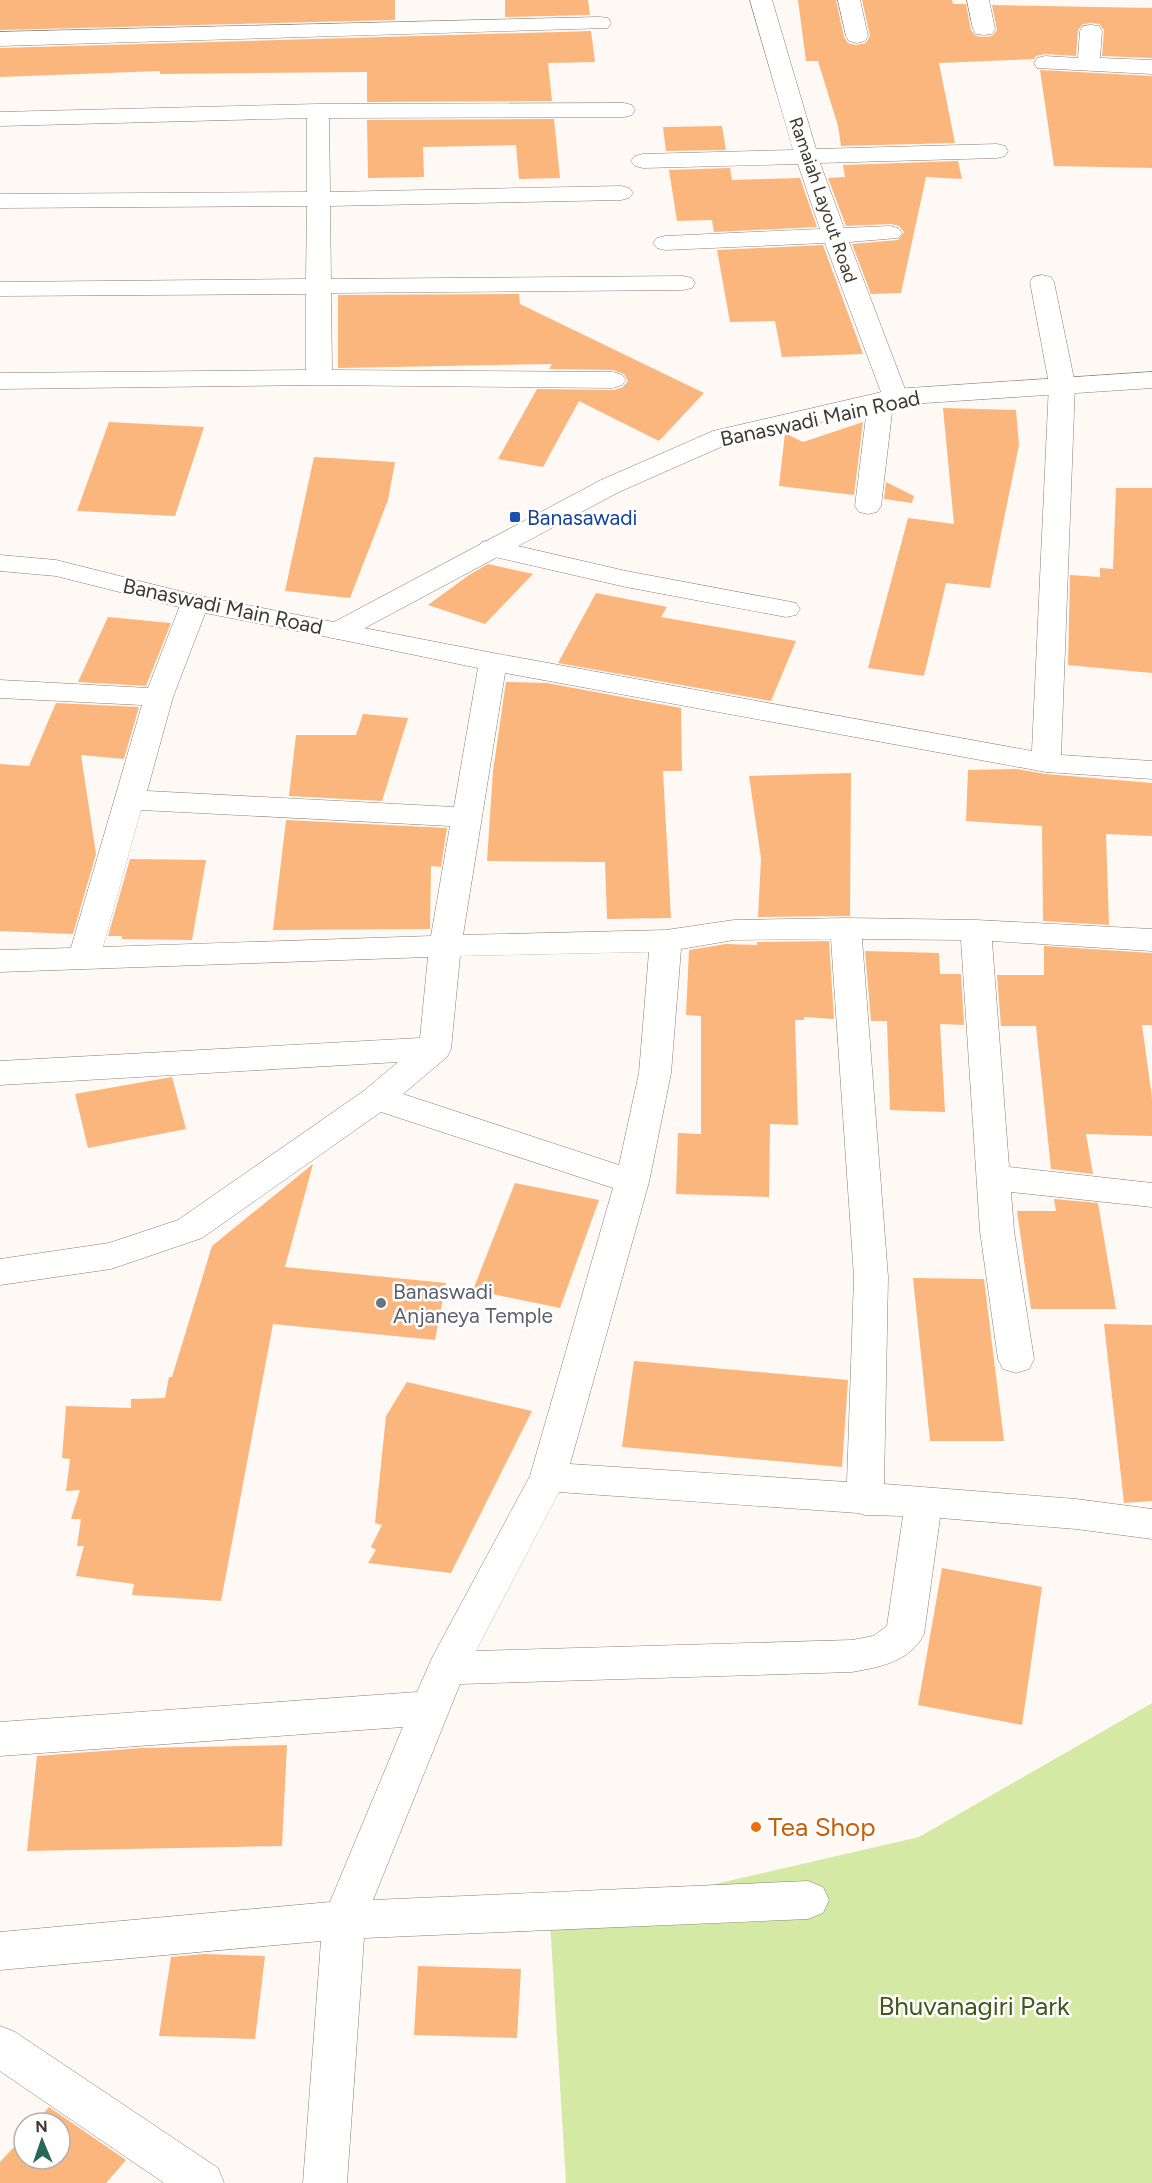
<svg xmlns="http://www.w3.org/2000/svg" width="1152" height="2183" font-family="Figtree,sans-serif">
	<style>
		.green { fill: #d4eaa4 }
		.building { fill: #fab67c }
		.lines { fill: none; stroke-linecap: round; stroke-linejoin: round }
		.street-casing { stroke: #897e75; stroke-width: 1 }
		.secondary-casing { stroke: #897e75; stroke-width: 1 }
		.street { fill: #fff; fill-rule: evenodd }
		.secondary { fill: #fff; fill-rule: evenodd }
		.transit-dot { fill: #1a4fb4; stroke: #fff; stroke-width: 2 }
		.worship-dot { fill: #6b7280; stroke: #fff; stroke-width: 2 }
		.food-dot { fill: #e8710a; stroke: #fff; stroke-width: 2 }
		.labels { text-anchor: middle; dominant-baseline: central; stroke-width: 5; stroke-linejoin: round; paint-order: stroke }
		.far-street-label { font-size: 18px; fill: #3f3a37; stroke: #fff }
		.street-label { font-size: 21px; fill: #3f3a37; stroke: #fff }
		.transit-label { font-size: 21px; fill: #164399; stroke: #fff; text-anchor: start }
		.worship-label { font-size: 21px; fill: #5b616d; stroke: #fff; text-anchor: start }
		.near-food-label { font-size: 26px; fill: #c56008; stroke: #fff; text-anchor: start }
		.near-park-label { font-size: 26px; fill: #46551c; stroke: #fff }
	</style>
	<rect width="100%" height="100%" fill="#fef9f5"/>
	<path class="green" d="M 1152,1703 L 1152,2183 L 566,2183 L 550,1922 L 919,1837 Z"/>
	<g class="building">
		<path d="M 0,0 L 395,0 L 395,20 L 0,30 Z"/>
		<path d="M 505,0 L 588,0 L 590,15 L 505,17 Z"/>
		<path d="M 798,0 L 836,0 L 844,37 L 848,43 L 856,45 L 866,43 L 870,36 L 862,0 L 952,0 L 953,4 L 966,4 L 971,30 L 976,36 L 984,37 L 992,36 L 997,30 L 992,5 L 1152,8 L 1152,58 L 1102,56 L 1104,30 L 1099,24 L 1091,23 L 1083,24 L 1078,30 L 1076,56 L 1045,54 L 1036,56 L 1034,59 L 939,63 L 955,143 L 841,146 L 838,126 L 818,61 L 806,61 Z"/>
		<path d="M 591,31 L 595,62 L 548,63 L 552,101 L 367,102 L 367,72 L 160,74 L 160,71 L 0,77 L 0,48 Z"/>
		<path d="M 1040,70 L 1152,76 L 1152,168 L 1054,166 Z"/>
		<path d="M 554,119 L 560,178 L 519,179 L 516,145 L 423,147 L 424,177 L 368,178 L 367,120 Z"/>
		<path d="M 722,126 L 726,150 L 666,151 L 663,127 Z"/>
		<path d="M 958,161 L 962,179 L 926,177 L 901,293 L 871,294 L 852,244 L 898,240 L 904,232 L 899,226 L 891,224 L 846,226 L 828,178 L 845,177 L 843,165 Z"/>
		<path d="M 730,168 L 732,180 L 800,178 L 817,227 L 714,232 L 712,220 L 677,221 L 669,170 Z"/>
		<path d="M 823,245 L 863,354 L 782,357 L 775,321 L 730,322 L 717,250 Z"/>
		<path d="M 519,294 L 520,304 L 704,393 L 659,441 L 579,401 L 543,467 L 498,459 L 537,389 L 614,390 L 623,387 L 628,381 L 624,374 L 613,370 L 549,369 L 552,364 L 338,368 L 338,295 Z"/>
		<path d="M 943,408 L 1016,410 L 1019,445 L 990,588 L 946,583 L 924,676 L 868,668 L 908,518 L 954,524 Z"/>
		<path d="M 109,422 L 204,427 L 175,516 L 77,511 Z"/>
		<path d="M 863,422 L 854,495 L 779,486 L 785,433 L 803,442 Z"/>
		<path d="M 314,457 L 395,462 L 388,500 L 350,598 L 285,591 Z"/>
		<path d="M 886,482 L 914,496 L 912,503 L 884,499 Z"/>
		<path d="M 1116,488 L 1152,488 L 1152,673 L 1068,665 L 1070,575 L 1100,577 L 1100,568 L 1113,569 Z"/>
		<path d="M 488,564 L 533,574 L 485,624 L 428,605 L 469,575 Z"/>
		<path d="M 596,593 L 667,607 L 661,617 L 796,641 L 771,701 L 558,663 Z"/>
		<path d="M 108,617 L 171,623 L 146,686 L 78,682 Z"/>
		<path d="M 506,682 L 547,683 L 681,708 L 682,771 L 663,771 L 671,918 L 607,919 L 605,862 L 487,861 L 493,771 Z"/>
		<path d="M 56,703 L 139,707 L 124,759 L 81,755 L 96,854 L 73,934 L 0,931 L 0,764 L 29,766 Z"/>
		<path d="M 363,714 L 408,718 L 382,801 L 289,796 L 296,735 L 356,735 Z"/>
		<path d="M 1016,769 L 1046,774 L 1152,783 L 1152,836 L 1106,834 L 1109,925 L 1043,921 L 1042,826 L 966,821 L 968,770 Z"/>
		<path d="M 851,773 L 850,916 L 758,917 L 761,858 L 749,776 Z"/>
		<path d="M 286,820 L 447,828 L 441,867 L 431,866 L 430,929 L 273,930 Z"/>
		<path d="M 130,859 L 206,860 L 192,940 L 122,939 L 122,936 L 108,936 Z"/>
		<path d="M 829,941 L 834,1019 L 804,1017 L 804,1020 L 795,1020 L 798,1125 L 770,1124 L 769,1197 L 676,1194 L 678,1133 L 701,1134 L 701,1016 L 686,1015 L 689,950 L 726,944 L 757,945 L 757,942 Z"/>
		<path d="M 1044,946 L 1152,953 L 1152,1025 L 1142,1025 L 1152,1098 L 1152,1136 L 1086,1134 L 1093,1174 L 1051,1169 L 1036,1026 L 1001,1026 L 997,975 L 1044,975 Z"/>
		<path d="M 865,951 L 939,953 L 940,974 L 961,974 L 964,1025 L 940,1024 L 945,1112 L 890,1110 L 887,1021 L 871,1021 Z"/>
		<path d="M 172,1077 L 186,1129 L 88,1148 L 75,1094 Z"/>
		<path d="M 313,1164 L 285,1267 L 446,1283 L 435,1340 L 273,1324 L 221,1601 L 132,1595 L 134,1584 L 76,1576 L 84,1546 L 77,1546 L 81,1519 L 71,1519 L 80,1490 L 66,1491 L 70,1459 L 62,1458 L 66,1406 L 131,1408 L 131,1399 L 165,1398 L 169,1377 L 172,1377 L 212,1246 Z"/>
		<path d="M 515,1183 L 599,1200 L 560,1308 L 473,1290 Z"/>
		<path d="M 1054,1199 L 1098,1203 L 1116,1309 L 1031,1309 L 1017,1211 L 1056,1211 Z"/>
		<path d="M 913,1278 L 984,1279 L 1004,1441 L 930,1441 Z"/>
		<path d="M 1104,1324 L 1152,1325 L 1152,1501 L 1124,1503 Z"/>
		<path d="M 634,1361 L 848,1380 L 842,1467 L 622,1447 Z"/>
		<path d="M 407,1382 L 532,1411 L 451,1573 L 368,1563 L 376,1550 L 371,1547 L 382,1525 L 375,1523 L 386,1416 Z"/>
		<path d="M 942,1568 L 1042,1587 L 1022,1725 L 918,1705 Z"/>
		<path d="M 287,1745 L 282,1846 L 27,1851 L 37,1756 L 142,1748 Z"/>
		<path d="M 204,1954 L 265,1956 L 255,2039 L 159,2036 L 171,1957 Z"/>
		<path d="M 418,1966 L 521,1969 L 517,2038 L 414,2035 Z"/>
		<path d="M 49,2107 L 126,2160 L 106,2183 L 0,2183 L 0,2162 L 24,2136 L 24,2159 L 60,2159 L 60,2123 L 35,2123 Z"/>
	</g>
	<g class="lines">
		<g class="street-casing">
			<g id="street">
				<path d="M 750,0 L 772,0 L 816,149 L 997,144 L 1005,146 L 1008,151 L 1005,156 L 997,158 L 820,163 L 844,228 L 890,226 L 898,228 L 902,233 L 898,238 L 849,242 L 908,397 L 904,402 L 893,404 L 881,506 L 877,512 L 868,514 L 859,512 L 855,506 L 868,400 L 872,395 L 881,392 L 825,243 L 665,250 L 657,248 L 653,243 L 657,238 L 665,236 L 820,229 L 798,164 L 643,168 L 635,166 L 631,161 L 635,156 L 643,154 L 793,150 Z"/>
				<path d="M 838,0 L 860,0 L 868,36 L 865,41 L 857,43 L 849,41 L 846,36 Z"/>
				<path d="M 967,0 L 989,0 L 995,29 L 992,34 L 984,35 L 976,34 L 973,29 Z"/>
				<path d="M 600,17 L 608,18 L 611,23 L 608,28 L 0,46 L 0,32 Z"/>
				<path d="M 1091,25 L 1099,26 L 1102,31 L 1100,58 L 1152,60 L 1152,74 L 1037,68 L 1034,63 L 1037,58 L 1045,56 L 1078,58 L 1080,31 L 1083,26 Z"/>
				<path d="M 624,103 L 632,105 L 635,110 L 632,115 L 624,117 L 329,118 L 330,192 L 621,186 L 629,188 L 633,193 L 629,198 L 621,200 L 330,206 L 331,279 L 683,276 L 692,278 L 695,283 L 692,288 L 683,290 L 331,293 L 332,370 L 613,372 L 622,375 L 626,380 L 622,385 L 613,388 L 319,385 L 0,389 L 0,373 L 306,370 L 306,294 L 0,296 L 0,282 L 306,279 L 307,206 L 0,208 L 0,194 L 307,192 L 307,118 L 0,126 L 0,112 L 318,104 Z"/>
				<path d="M 1042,275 L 1051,277 L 1054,282 L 1075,384 L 1061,755 L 1152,761 L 1152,779 L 1046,772 L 505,673 L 463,935 L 666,930 L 734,920 L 846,918 L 976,920 L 1152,929 L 1152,951 L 992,941 L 1009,1167 L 1152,1183 L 1152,1207 L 1011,1192 L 1014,1231 L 1034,1359 L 1029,1369 L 1016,1373 L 1003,1369 L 998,1359 L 980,1231 L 961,940 L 862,939 L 888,1277 L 884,1484 L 1076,1499 L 1152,1509 L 1152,1539 L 1076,1529 L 940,1518 L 924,1634 C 910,1662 880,1667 852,1672 L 460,1684 L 373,1900 L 808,1881 L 823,1887 L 829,1900 L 823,1913 L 808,1919 L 364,1938 L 347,2183 L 303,2183 L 321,1941 L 0,1970 L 0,1932 L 330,1902 L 403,1727 L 0,1756 L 0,1722 L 417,1692 L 433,1656 L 530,1476 L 613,1188 L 381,1112 L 202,1238 L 111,1269 L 0,1285 L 0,1259 L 109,1243 L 178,1220 L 365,1090 L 398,1062 L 0,1085 L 0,1061 L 420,1038 L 428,957 L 0,972 L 0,950 L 71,948 L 142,705 L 0,698 L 0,680 L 148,688 L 181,603 L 185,597 L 195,595 L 205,597 L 209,603 L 173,697 L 147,791 L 454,807 L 478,668 L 328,637 L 324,631 L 328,625 L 338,623 L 493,653 L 1032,751 L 1049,384 L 1030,282 L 1033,277 ZM 141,810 L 450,826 L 431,936 L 103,947 ZM 831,939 L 854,1277 L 847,1482 L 570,1464 L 649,1182 L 671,1073 L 681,949 L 734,940 ZM 649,952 L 639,1073 L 619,1165 L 403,1094 L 447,1057 L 451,1049 L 460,956 ZM 559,1492 L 858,1513 L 865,1515 L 903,1516 L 887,1626 L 873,1636 L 852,1640 L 476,1651 Z"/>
				<path d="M 492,540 L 626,571 L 786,601 L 796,603 L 800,609 L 796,615 L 786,617 L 626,587 L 482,554 L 478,548 L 482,542 Z"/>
				<path d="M 0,2026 L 15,2032 L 218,2168 L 224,2183 L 164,2183 L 0,2071 Z"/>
			</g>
		</g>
		<g class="secondary-casing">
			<path id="secondary" d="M 1152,372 L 1152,388 L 895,405 L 730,443 L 619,492 L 348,637 L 338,639 L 195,611 L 56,576 L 0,571 L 0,555 L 56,560 L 195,595 L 334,622 L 601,480 L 713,431 L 895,389 Z"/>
		</g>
		<use href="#street" class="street"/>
		<use href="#secondary" class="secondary"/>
	</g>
	<rect class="transit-dot" x="509" y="511" width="12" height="12" rx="3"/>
	<circle class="worship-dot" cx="381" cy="1303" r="6"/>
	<circle class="food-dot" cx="756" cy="1827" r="6"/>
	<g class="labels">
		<g class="far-street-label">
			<text transform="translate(823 200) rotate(71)">Ramaiah Layout Road</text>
		</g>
		<g class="street-label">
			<text transform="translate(820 418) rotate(-12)">Banaswadi Main Road</text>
			<text transform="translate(223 606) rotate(12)">Banaswadi Main Road</text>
		</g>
		<g class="transit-label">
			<text x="527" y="517">Banasawadi</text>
		</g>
		<g class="worship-label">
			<text x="393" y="1291">Banaswadi<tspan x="393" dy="24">Anjaneya Temple</tspan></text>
		</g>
		<g class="near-food-label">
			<text x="768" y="1827">Tea Shop</text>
		</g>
		<g class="near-park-label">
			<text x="974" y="2006">Bhuvanagiri Park</text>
		</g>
	</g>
	<g transform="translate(42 2141) rotate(358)"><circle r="28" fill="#ffffff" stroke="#b2b0af" stroke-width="1.5"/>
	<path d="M0-4.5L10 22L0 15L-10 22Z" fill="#286855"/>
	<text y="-9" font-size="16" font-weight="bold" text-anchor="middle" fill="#3f3a37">N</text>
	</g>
</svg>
